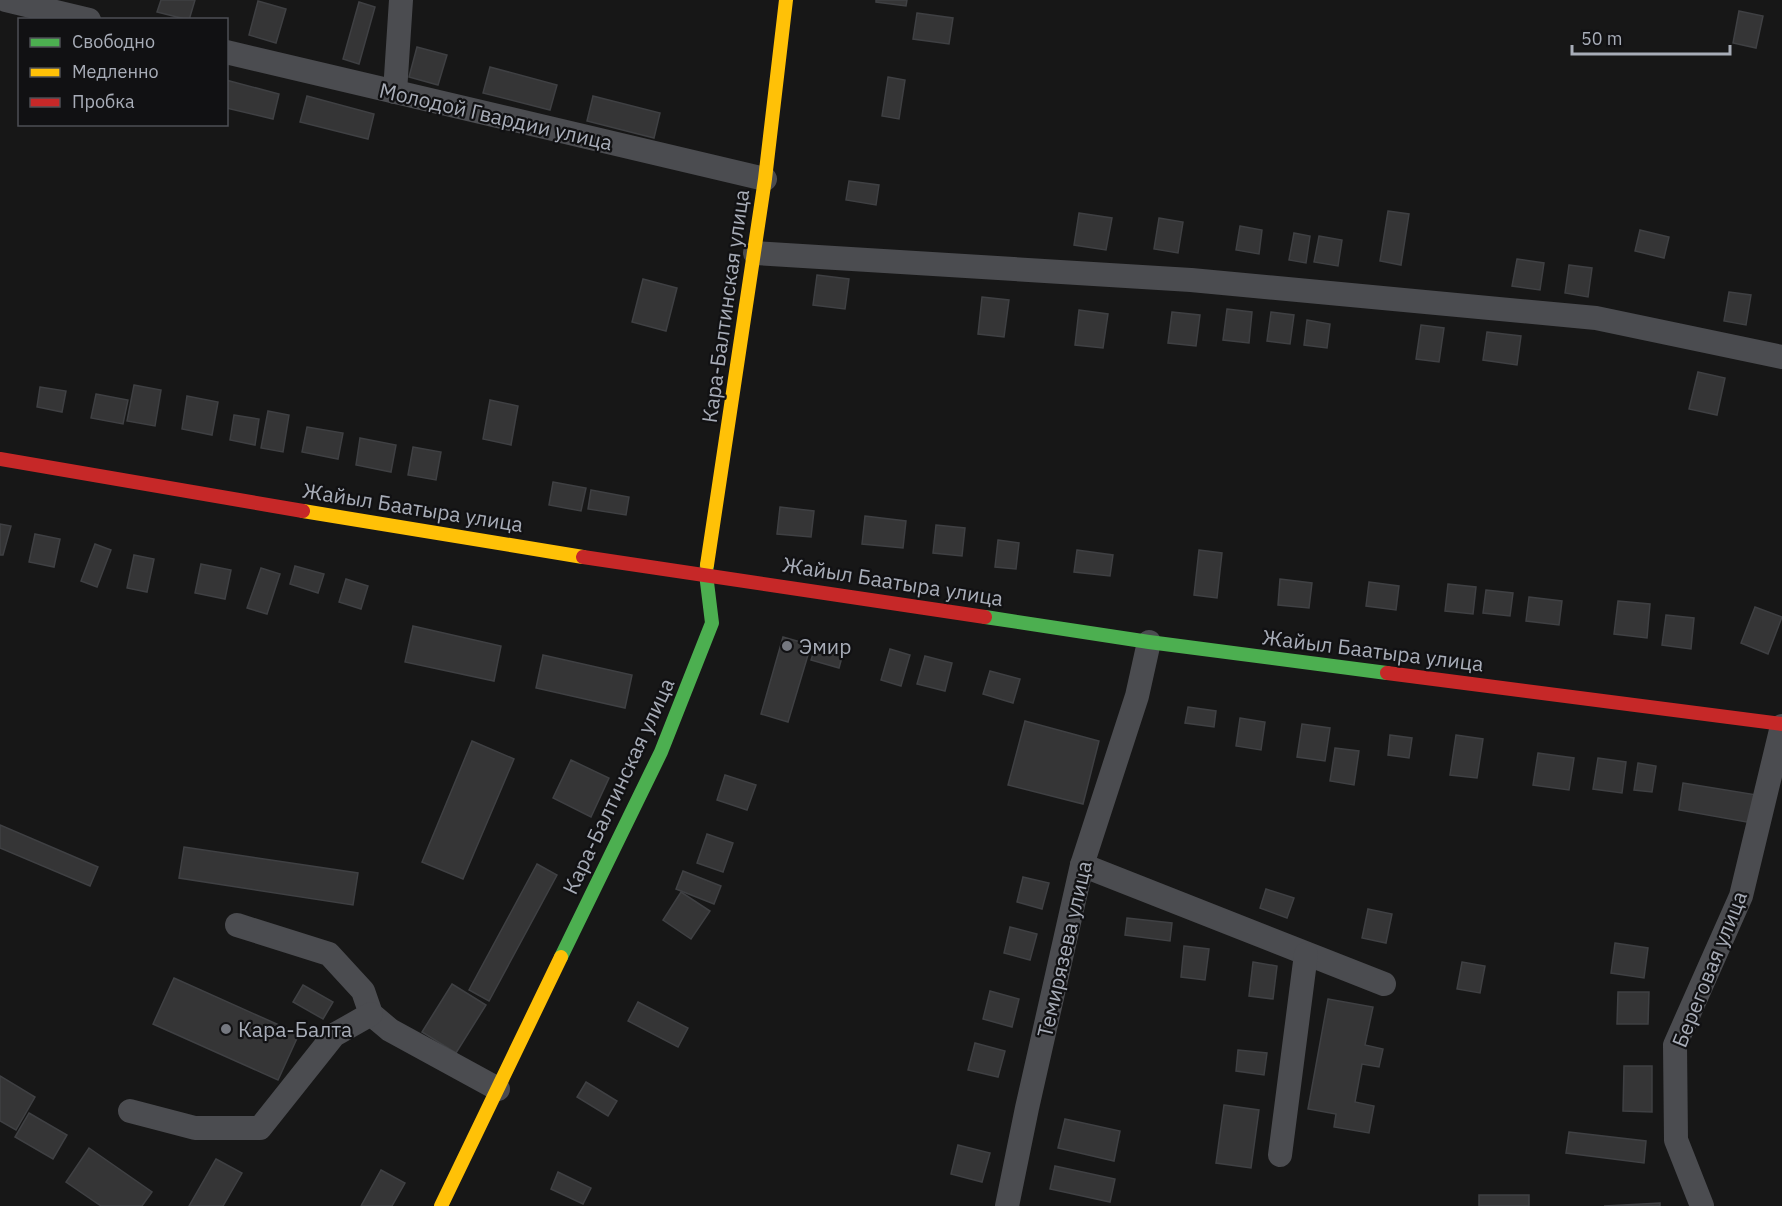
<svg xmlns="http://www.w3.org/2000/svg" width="1782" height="1206" font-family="'IBM Plex Sans',sans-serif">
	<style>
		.building { fill: #353536; stroke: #3f4043; stroke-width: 1.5 }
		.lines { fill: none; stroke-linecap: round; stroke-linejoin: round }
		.street { stroke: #4b4c50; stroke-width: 24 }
		.fast { stroke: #4caf50; stroke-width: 14 }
		.slow { stroke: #ffc107; stroke-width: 14 }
		.jam { stroke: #c62828; stroke-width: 14 }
		.poi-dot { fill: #757880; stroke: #111113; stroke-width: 2 }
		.labels { text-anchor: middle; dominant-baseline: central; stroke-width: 4.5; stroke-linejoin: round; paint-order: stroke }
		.street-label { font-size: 21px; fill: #a8adb8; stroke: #111113 }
		.poi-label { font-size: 21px; fill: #a8adb8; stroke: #111113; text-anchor: start }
	</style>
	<rect width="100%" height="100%" fill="#171717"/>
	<g class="building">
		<path d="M 161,0 L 195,0 L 189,20 L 157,12 Z"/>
		<path d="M 876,0 L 907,0 L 906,6 L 876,2 Z"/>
		<path d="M 258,1 L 286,9 L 276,43 L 249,35 Z"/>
		<path d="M 359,2 L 375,7 L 359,64 L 343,59 Z"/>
		<path d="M 1739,11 L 1763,16 L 1756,48 L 1733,43 Z"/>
		<path d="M 917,13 L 953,18 L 949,44 L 913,39 Z"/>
		<path d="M 417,47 L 447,55 L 438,85 L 409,77 Z"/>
		<path d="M 490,67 L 557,85 L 550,110 L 483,93 Z"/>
		<path d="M 888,77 L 905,80 L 899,119 L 882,116 Z"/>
		<path d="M 226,80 L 279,94 L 273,119 L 226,108 Z"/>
		<path d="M 307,96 L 374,114 L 368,139 L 300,122 Z"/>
		<path d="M 593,96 L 660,113 L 654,138 L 587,121 Z"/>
		<path d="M 849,181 L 879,185 L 876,205 L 846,200 Z"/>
		<path d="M 1388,211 L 1409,214 L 1401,265 L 1380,261 Z"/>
		<path d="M 1079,213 L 1112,218 L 1106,250 L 1074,245 Z"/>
		<path d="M 1159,218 L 1183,222 L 1178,253 L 1154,249 Z"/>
		<path d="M 1240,226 L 1262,230 L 1259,254 L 1236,250 Z"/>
		<path d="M 1640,230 L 1669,237 L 1664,258 L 1635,251 Z"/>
		<path d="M 1294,233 L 1310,236 L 1306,263 L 1289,260 Z"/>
		<path d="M 1319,236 L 1342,240 L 1338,266 L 1314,262 Z"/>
		<path d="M 1517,259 L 1544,263 L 1540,290 L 1512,286 Z"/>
		<path d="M 1569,265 L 1592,268 L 1588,297 L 1565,293 Z"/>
		<path d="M 817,275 L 849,279 L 845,309 L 813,305 Z"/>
		<path d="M 643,279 L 677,288 L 666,331 L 632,322 Z"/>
		<path d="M 1729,292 L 1751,295 L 1746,325 L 1724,321 Z"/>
		<path d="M 982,297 L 1009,300 L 1004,337 L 978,334 Z"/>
		<path d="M 1227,309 L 1252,312 L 1249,343 L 1223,340 Z"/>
		<path d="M 1079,310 L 1108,314 L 1103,348 L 1075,345 Z"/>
		<path d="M 1172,312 L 1200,315 L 1196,346 L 1168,343 Z"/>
		<path d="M 1271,312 L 1294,315 L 1290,344 L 1267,341 Z"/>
		<path d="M 1307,320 L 1330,324 L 1327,348 L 1304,345 Z"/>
		<path d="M 1421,325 L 1444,328 L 1439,362 L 1416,359 Z"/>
		<path d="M 1487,332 L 1521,336 L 1517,365 L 1483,360 Z"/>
		<path d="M 1698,372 L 1725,378 L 1717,415 L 1689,409 Z"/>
		<path d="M 134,385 L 161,390 L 155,426 L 127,421 Z"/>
		<path d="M 40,387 L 66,391 L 62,412 L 37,407 Z"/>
		<path d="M 96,394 L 128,400 L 123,424 L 91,418 Z"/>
		<path d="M 187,396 L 218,402 L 212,435 L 182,429 Z"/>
		<path d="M 490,400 L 518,406 L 511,445 L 483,439 Z"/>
		<path d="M 268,411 L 289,415 L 283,452 L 261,448 Z"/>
		<path d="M 234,415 L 259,419 L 255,445 L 230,440 Z"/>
		<path d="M 307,427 L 343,433 L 338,459 L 302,452 Z"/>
		<path d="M 360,438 L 396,445 L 391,472 L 356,465 Z"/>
		<path d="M 413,447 L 441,452 L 436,480 L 408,475 Z"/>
		<path d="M 553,482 L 586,488 L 581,511 L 549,505 Z"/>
		<path d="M 591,490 L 629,497 L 626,515 L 588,509 Z"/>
		<path d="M 780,507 L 814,511 L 811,537 L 777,534 Z"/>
		<path d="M 865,516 L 906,521 L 903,548 L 862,544 Z"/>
		<path d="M 0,524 L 11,526 L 3,555 L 0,555 Z"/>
		<path d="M 936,525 L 965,528 L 962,556 L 933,553 Z"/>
		<path d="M 35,534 L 60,539 L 54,567 L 29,562 Z"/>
		<path d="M 998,540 L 1019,543 L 1016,569 L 995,567 Z"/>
		<path d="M 95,544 L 111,550 L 97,587 L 81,581 Z"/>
		<path d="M 1077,550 L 1113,555 L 1110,576 L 1074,572 Z"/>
		<path d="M 1199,550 L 1222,553 L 1217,598 L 1194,595 Z"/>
		<path d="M 134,555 L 154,559 L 147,592 L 127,588 Z"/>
		<path d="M 201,564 L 231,570 L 225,599 L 195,593 Z"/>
		<path d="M 295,566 L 324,574 L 318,593 L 290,584 Z"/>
		<path d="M 261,568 L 280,574 L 267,614 L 247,608 Z"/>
		<path d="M 346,579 L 368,586 L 361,609 L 339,602 Z"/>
		<path d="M 1280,579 L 1312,583 L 1309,608 L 1278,605 Z"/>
		<path d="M 1369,582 L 1399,586 L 1396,610 L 1366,606 Z"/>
		<path d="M 1448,584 L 1476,587 L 1473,614 L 1445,611 Z"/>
		<path d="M 1486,590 L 1513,593 L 1510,616 L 1483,613 Z"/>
		<path d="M 1529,597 L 1562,601 L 1559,625 L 1526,621 Z"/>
		<path d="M 1618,601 L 1650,604 L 1647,638 L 1614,634 Z"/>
		<path d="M 1755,607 L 1782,617 L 1768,654 L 1741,643 Z"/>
		<path d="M 1666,615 L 1694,618 L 1691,649 L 1662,645 Z"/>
		<path d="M 413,626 L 501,646 L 494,681 L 405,662 Z"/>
		<path d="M 783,637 L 811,645 L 788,722 L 761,714 Z"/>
		<path d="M 817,642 L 844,650 L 839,668 L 811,660 Z"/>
		<path d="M 890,649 L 910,655 L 901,686 L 881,680 Z"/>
		<path d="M 543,655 L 632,675 L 625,708 L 536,688 Z"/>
		<path d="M 925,656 L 952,663 L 945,691 L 917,684 Z"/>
		<path d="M 990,671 L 1020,679 L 1013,703 L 983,694 Z"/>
		<path d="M 1188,707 L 1216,711 L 1214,727 L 1185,723 Z"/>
		<path d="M 1240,718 L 1265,722 L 1261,750 L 1236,746 Z"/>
		<path d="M 1025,721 L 1099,741 L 1083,804 L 1008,785 Z"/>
		<path d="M 1302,724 L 1330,728 L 1325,761 L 1297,757 Z"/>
		<path d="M 1390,735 L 1412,738 L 1409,758 L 1388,755 Z"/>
		<path d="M 1456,735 L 1483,739 L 1477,778 L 1450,775 Z"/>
		<path d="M 472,741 L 514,759 L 463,879 L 422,862 Z"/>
		<path d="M 1335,748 L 1359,751 L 1354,785 L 1330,781 Z"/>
		<path d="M 1538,753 L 1574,758 L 1569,790 L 1533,785 Z"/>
		<path d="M 1598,758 L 1626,762 L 1622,793 L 1593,789 Z"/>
		<path d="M 571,760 L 609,778 L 591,817 L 553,798 Z"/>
		<path d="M 1638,763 L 1656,766 L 1652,792 L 1634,790 Z"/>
		<path d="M 725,775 L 756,785 L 747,810 L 717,800 Z"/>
		<path d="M 1683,783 L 1757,795 L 1752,823 L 1679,810 Z"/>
		<path d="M 0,825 L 98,867 L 90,886 L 0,848 Z"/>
		<path d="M 707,834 L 733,843 L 723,872 L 697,863 Z"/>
		<path d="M 184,847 L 358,873 L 353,905 L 179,878 Z"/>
		<path d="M 537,864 L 557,875 L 489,1001 L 469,990 Z"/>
		<path d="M 683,871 L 721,886 L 714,904 L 676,889 Z"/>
		<path d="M 1023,877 L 1049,883 L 1042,909 L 1017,902 Z"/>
		<path d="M 1266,889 L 1294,898 L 1287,918 L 1260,908 Z"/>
		<path d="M 681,892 L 710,911 L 691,939 L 663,920 Z"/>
		<path d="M 1368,909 L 1392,914 L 1386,943 L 1362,938 Z"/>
		<path d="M 1127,918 L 1172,923 L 1170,941 L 1125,935 Z"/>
		<path d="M 1010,927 L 1037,934 L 1030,960 L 1004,953 Z"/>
		<path d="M 1615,943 L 1648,948 L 1644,978 L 1611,973 Z"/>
		<path d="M 1184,946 L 1209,949 L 1205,980 L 1181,977 Z"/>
		<path d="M 1253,962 L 1277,966 L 1273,999 L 1249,996 Z"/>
		<path d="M 1462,962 L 1485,966 L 1480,993 L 1457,989 Z"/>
		<path d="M 174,978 L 299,1034 L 278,1080 L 153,1024 Z"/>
		<path d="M 452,984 L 486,1005 L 456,1053 L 422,1032 Z"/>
		<path d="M 303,985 L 333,1002 L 323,1019 L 293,1002 Z"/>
		<path d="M 990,991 L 1019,999 L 1012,1027 L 983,1019 Z"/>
		<path d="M 1618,992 L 1649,992 L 1648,1024 L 1617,1024 Z"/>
		<path d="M 1328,999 L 1373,1007 L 1365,1045 L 1383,1049 L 1379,1067 L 1362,1064 L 1355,1102 L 1374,1106 L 1369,1133 L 1334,1127 L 1336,1114 L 1308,1109 Z"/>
		<path d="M 638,1002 L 688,1028 L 678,1047 L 628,1021 Z"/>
		<path d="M 975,1043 L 1005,1051 L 998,1077 L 968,1070 Z"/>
		<path d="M 1238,1050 L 1267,1053 L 1264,1075 L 1236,1071 Z"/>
		<path d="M 1624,1066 L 1652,1066 L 1652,1112 L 1623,1111 Z"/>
		<path d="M 0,1076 L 35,1097 L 16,1130 L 0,1121 Z"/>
		<path d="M 586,1082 L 617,1101 L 608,1116 L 577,1097 Z"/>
		<path d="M 1224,1105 L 1259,1110 L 1251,1168 L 1216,1163 Z"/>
		<path d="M 29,1113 L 67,1135 L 53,1159 L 15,1137 Z"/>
		<path d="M 1065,1119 L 1120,1131 L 1114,1161 L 1058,1148 Z"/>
		<path d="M 1569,1132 L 1646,1141 L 1644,1163 L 1566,1153 Z"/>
		<path d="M 958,1145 L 990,1153 L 982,1182 L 951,1174 Z"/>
		<path d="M 89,1148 L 152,1192 L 142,1206 L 101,1206 L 66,1182 Z"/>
		<path d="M 216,1159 L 242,1173 L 223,1206 L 189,1206 Z"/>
		<path d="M 1055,1166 L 1115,1179 L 1110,1202 L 1050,1189 Z"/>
		<path d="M 381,1170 L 405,1183 L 392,1206 L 361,1206 Z"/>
		<path d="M 558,1172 L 591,1188 L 583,1204 L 551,1189 Z"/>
		<rect x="1479" y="1195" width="50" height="11"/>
		<path d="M 1660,1203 L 1660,1206 L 1604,1206 Z"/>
	</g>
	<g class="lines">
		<g class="street">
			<path d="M 6,0 L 89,20"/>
			<path d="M 226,52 L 765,179"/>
			<path d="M 395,92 L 401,0"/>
			<path d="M 755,253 L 1191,280 L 1596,318 L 1782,357"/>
			<path d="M 1082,865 L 1384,984"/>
			<path d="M 237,925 L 329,954 L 363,991 L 371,1014 L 390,1030 L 498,1089"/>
			<path d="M 130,1111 L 195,1128 L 260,1128 L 334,1035 L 371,1014"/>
			<path d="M 1280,1155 L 1306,954"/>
			<path d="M 1007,1206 L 1027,1108 L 1082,865 L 1137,696 L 1149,642"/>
			<path d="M 1702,1206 L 1676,1140 L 1675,1045 L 1741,896 L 1782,726"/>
		</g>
		<g class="fast">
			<path d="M 985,617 L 1149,642 L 1387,673"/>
			<path d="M 561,957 L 661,752 L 712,623 L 706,574 L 707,565"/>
		</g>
		<g class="slow">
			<path d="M 303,511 L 583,557"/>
			<path d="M 707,565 L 765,179 L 786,0"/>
			<path d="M 441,1206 L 561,957"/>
		</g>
		<g class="jam">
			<path d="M 0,459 L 303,511"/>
			<path d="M 583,557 L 985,617"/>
			<path d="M 1387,673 L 1782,724"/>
		</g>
	</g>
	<g class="poi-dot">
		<circle cx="787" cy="646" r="6"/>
		<circle cx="226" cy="1029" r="6"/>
	</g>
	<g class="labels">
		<g class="street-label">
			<text transform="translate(496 116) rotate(13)">Молодой Гвардии улица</text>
			<text transform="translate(725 306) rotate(-82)">Кара-Балтинская улица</text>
			<text transform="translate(413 507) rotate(9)">Жайыл Баатыра улица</text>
			<text transform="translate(893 581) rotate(9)">Жайыл Баатыра улица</text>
			<text transform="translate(1373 650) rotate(7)">Жайыл Баатыра улица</text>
			<text transform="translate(618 786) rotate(-65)">Кара-Балтинская улица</text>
			<text transform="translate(1064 949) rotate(-77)">Темирязева улица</text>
			<text transform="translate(1709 969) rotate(-68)">Береговая улица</text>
		</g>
		<g class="poi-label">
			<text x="799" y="646">Эмир</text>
			<text x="238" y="1029">Кара-Балта</text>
		</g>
	</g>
	<rect x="18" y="18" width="210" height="108" fill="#111113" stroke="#4d4f55" stroke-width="1.5"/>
	<rect x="30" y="38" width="30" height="9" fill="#4caf50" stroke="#4d4f55" stroke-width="1.5"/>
	<text x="72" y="48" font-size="18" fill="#a8adb8">Свободно</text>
	<rect x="30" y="68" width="30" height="9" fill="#ffc107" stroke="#4d4f55" stroke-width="1.5"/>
	<text x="72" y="78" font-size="18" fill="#a8adb8">Медленно</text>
	<rect x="30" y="98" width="30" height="9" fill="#c62828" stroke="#4d4f55" stroke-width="1.5"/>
	<text x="72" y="108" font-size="18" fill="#a8adb8">Пробка</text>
	<path d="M1572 45v9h158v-9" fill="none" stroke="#a8adb8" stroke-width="3"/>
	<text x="1581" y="45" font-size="18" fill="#a8adb8" stroke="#111113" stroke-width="4.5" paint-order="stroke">50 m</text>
</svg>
